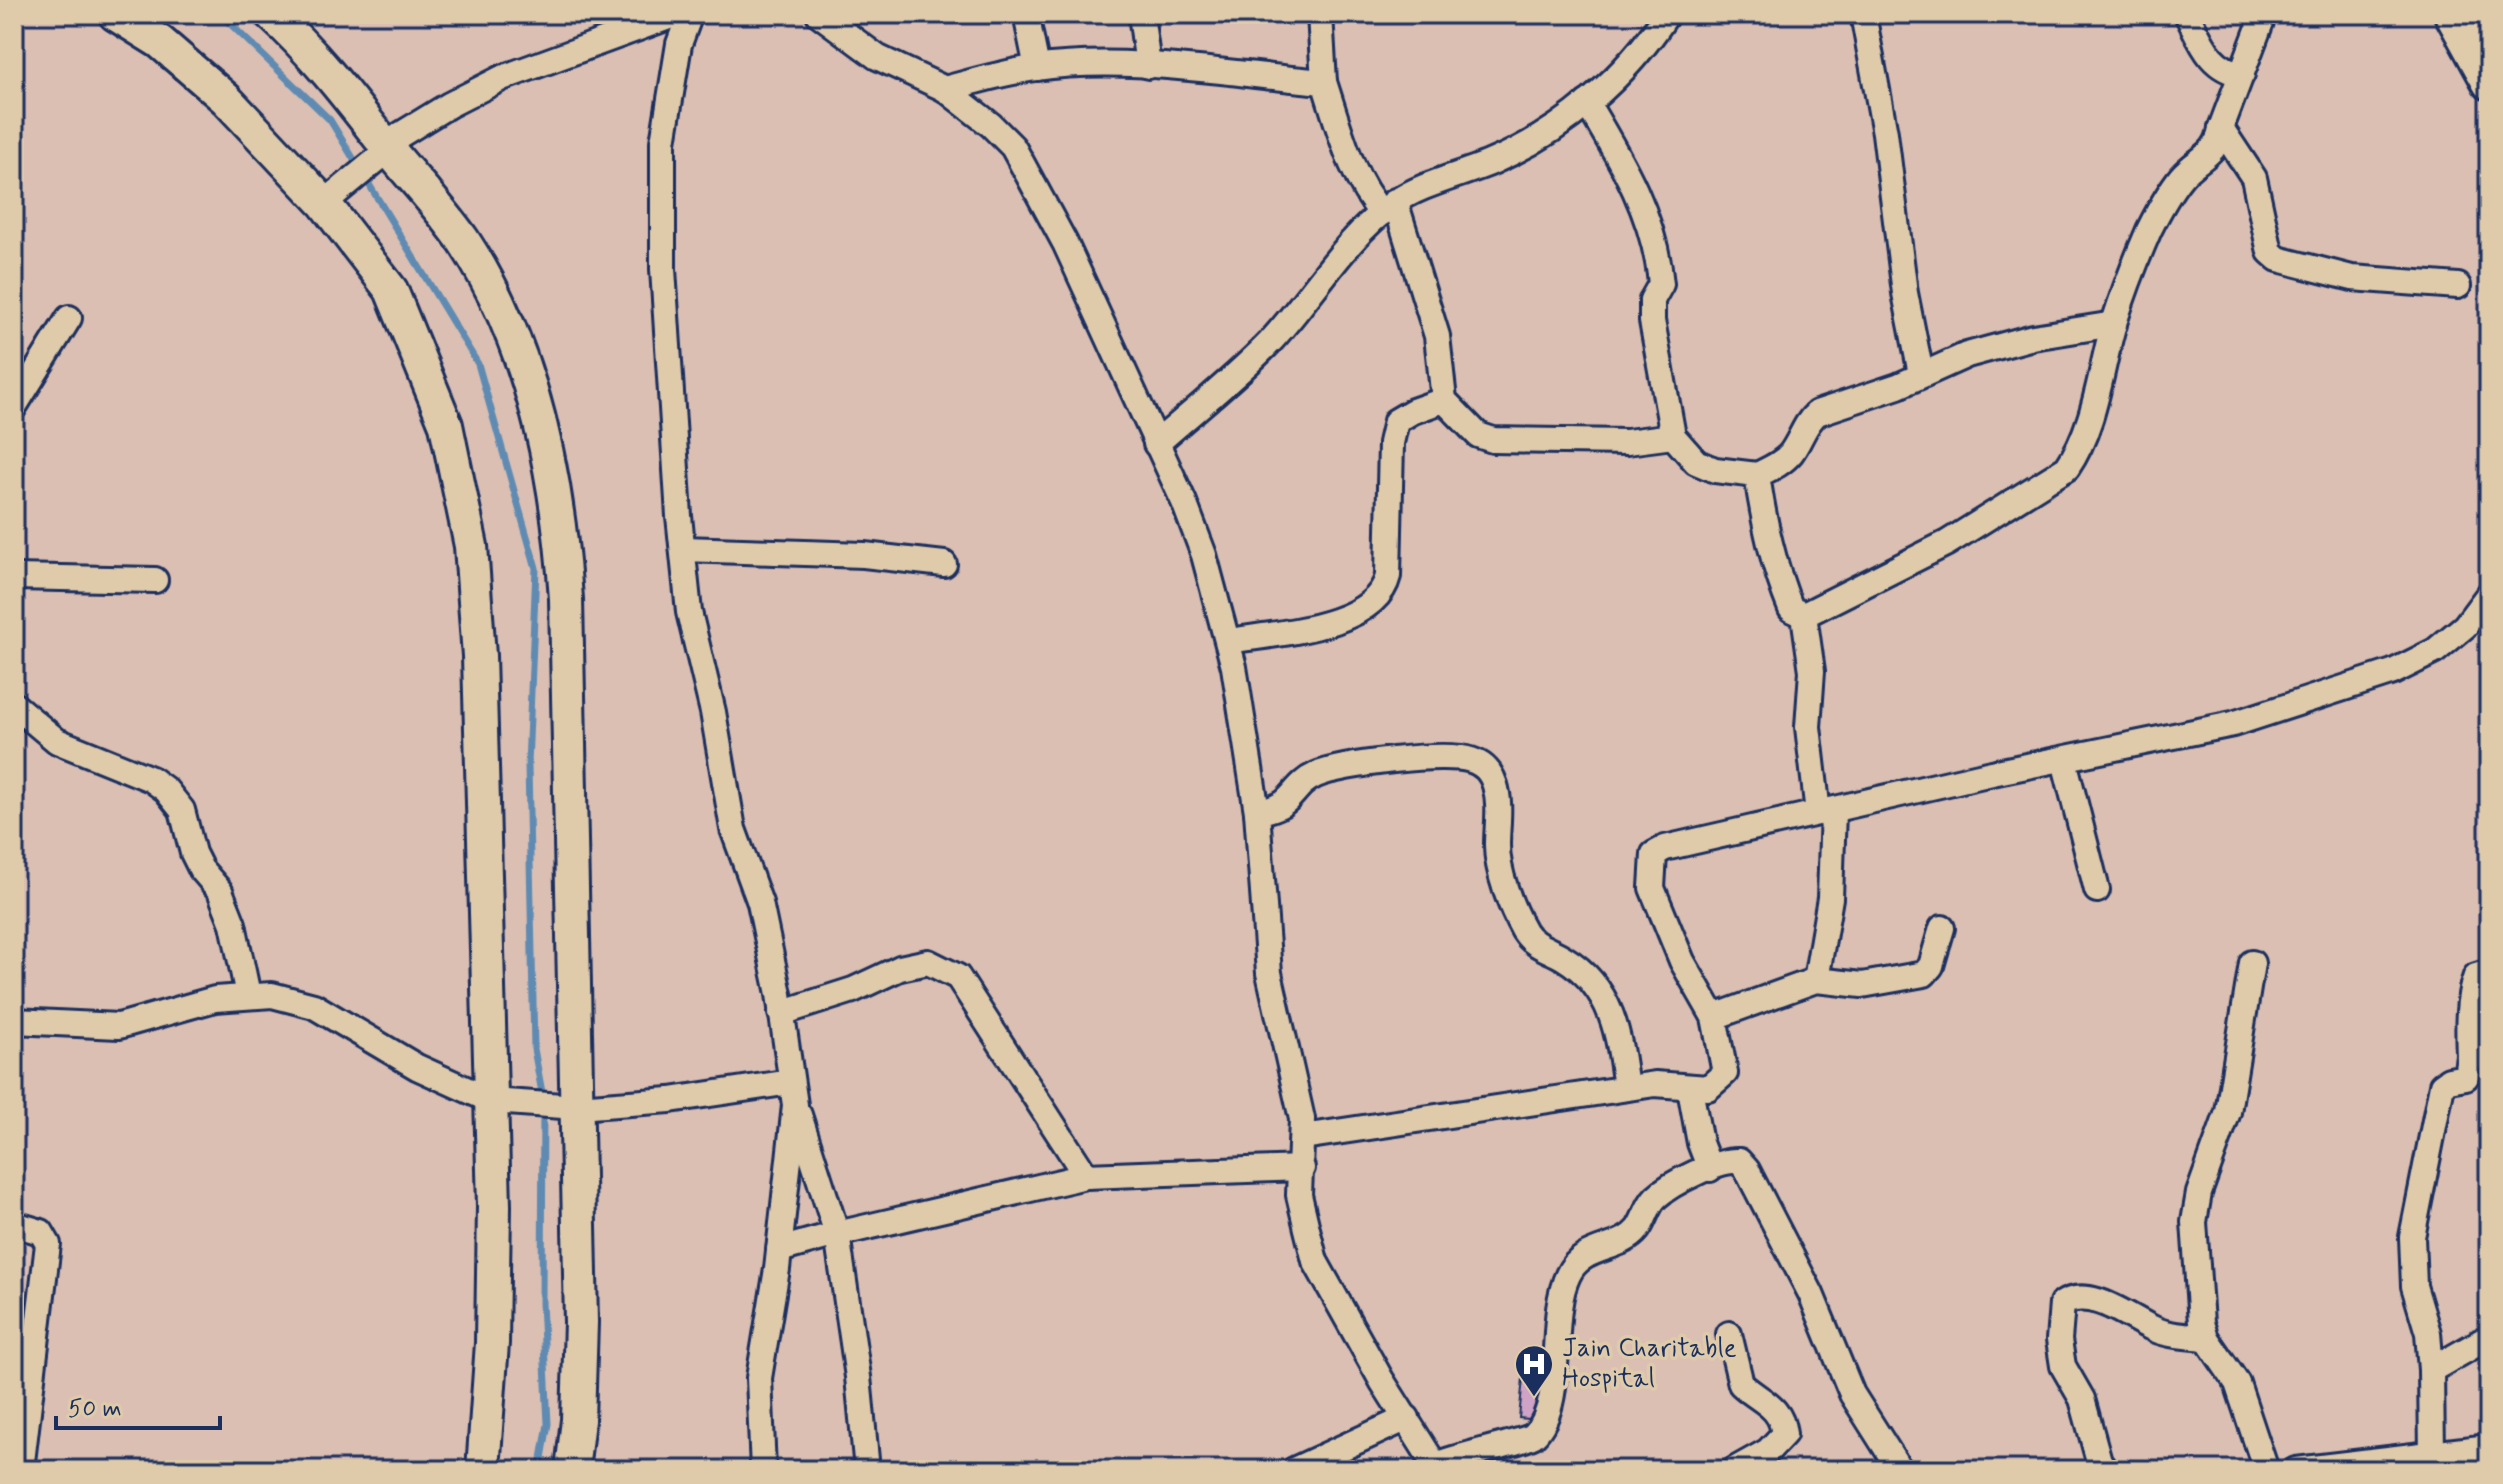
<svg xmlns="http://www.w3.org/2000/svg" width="2503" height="1484" font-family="Mynerve,sans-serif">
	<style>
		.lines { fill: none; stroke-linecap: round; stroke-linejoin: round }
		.stream { stroke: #5f8bb3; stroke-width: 7 }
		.building { fill: #cfa3c6; stroke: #1b2f5e; stroke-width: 2 }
		.street-casing { stroke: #1b2f5e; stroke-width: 30 }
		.secondary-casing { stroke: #1b2f5e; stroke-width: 38 }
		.street { stroke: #dfcbaa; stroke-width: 24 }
		.secondary { stroke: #dfcbaa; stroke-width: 32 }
		.labels { text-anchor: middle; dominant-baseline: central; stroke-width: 7; stroke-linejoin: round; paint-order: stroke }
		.poi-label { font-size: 26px; fill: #1b2f5e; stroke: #dfcbaa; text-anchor: start }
	</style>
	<rect width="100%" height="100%" fill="#dabfb2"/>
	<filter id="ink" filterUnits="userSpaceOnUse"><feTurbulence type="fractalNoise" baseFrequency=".0125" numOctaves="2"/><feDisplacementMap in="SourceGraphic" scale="16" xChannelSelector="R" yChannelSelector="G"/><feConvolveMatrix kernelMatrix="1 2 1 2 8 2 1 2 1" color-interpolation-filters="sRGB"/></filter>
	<g filter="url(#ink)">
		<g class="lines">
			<path class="stream" d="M 220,14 L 330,120 L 478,364 L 536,568 L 528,765 L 534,1049 L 543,1098 L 542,1303 L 548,1424 L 540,1470"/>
		</g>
		<path class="building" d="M 1523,1378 L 1544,1380 L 1540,1420 L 1519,1418 Z"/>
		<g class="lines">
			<g class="street-casing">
				<g id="street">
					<path d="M 690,14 L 679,44 L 663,142 L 663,269 L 679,516 L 689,612 L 713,712 L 733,829 L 760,903 L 779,994 L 795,1105 L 777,1269 L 759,1378 L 763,1470"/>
					<path d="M 819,14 L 877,57 L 945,89 L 991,125 L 1013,147 L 1065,243 L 1184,502 L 1204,555 L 1234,667 L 1257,812 L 1269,973 L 1302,1119 L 1299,1195 L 1307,1229 L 1315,1261 L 1382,1381 L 1438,1470"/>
					<path d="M 1026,14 L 1037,68"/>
					<path d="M 1141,14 L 1148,66"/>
					<path d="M 1320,14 L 1324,82"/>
					<path d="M 1863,14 L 1885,133 L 1905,293 L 1921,374"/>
					<path d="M 2187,14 C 2201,41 2209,69 2242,74"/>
					<path d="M 945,89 C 975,81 1005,72 1035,68 C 1129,55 1230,74 1324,82 C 1339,127 1350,177 1382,213"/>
					<path d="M 1587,103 C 1621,160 1655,216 1661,284 L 1652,300 L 1652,321 L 1673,436 L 1696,462 L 1715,470 L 1757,475 C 1764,522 1773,565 1791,609 L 1804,615"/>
					<path d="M 2221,128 L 2254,178 L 2270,252 L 2278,259 L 2352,278 L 2458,286"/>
					<path d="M 1395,201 L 1437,336 L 1444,400 L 1478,435 L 1493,440 L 1627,442 L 1673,436"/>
					<path d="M 324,203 L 380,157 L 400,135 L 449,105 L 502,78 L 677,14"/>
					<path d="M 14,407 L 69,318"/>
					<path d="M 1156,444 C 1193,411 1234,379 1269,343 C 1310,300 1345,237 1394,203 C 1422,183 1463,175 1494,161 C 1564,131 1626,77 1667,14"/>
					<path d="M 1757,475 C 1769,469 1782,464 1791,453 C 1801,440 1804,424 1817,413 L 1898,386 L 1967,355 L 2033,337 L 2114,324"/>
					<path d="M 683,549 L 864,555 L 944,564"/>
					<path d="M 14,577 L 155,580"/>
					<path d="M 1229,641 C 1275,633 1375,629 1388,576 L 1391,443 L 1396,421 L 1413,411 L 1444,400"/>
					<path d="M 14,705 L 57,741 L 151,779 L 166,790 L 182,810 L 193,853 L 201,869 L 220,891 L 233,924 L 248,995"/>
					<path d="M 2064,760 L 2097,890"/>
					<path d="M 1257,812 C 1296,807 1289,787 1316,775 C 1341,764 1446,751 1471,760 C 1484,764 1491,772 1495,785 C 1501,805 1497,825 1497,845 C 1497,872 1511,908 1524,931 C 1534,947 1550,949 1564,958 C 1613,988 1619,1035 1626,1088"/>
					<path d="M 1818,813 L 1808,727 L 1812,671 L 1804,615 L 1947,543 L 2067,468 C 2096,426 2100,370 2114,323 C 2124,291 2136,260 2149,230 C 2158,212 2168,193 2181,177 C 2197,158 2218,155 2221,128 L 2264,14"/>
					<path d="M 2252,963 L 2228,1112 L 2199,1193 L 2194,1222 L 2201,1323 L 2206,1338 L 2237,1383 L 2266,1470"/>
					<path d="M 2489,972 L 2476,976 C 2467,999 2468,1031 2469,1056 L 2489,1054"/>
					<path d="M 1816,980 L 1830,898 L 1833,810"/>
					<path d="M 781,1013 L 853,990 L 900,968 L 928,962 L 958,977 L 1086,1176"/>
					<path d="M 1714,1017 L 1816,980 L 1862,985 L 1924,974 L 1931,966 L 1942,928"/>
					<path d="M 14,1021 L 119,1026 L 215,999 L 272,995 L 314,1006 L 417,1067 L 492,1101 L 577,1107 L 670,1100 L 791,1082"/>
					<path d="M 1690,1089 L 1700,1143 L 1710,1169"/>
					<path d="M 799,1115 L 837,1234 L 1086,1176 L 1302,1168"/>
					<path d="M 1303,1137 L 1655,1084 L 1708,1088 L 1725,1073 L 1714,1017 L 1682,961 L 1652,888 L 1654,854 L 1665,848 L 1992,773 L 2233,724 L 2393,672 L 2435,651 L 2465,626 L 2489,594"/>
					<path d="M 14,1224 L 41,1232 L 48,1244 L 21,1470"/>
					<path d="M 779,1250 L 837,1234 L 858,1377 L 867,1470"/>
					<path d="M 1729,1334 L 1741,1384 C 1759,1401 1781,1405 1784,1434 L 1768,1451 L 1734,1470"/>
					<path d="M 2431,1370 L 2489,1337"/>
					<path d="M 2432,1456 L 2431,1370 L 2428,1333 L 2414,1286 L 2412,1237 L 2442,1085 L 2449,1080 L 2466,1077 L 2469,1056"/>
					<path d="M 1436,1465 C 1455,1456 1527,1441 1534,1435 C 1567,1403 1547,1318 1568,1275 C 1582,1244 1620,1252 1638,1229 C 1645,1219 1647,1206 1656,1197 C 1671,1183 1719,1159 1739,1161 L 1747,1170 L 1811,1294 L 1852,1394 L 1900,1470"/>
					<path d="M 1294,1470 L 1407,1418"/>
					<path d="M 2106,1470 L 2099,1461 L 2082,1399 L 2063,1366 L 2059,1340 L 2062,1304 C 2089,1286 2127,1316 2150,1327 C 2166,1336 2188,1336 2206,1338"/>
					<path d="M 2296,1470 L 2489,1447"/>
				</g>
			</g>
			<g class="secondary-casing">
				<g id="secondary">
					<path d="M 115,14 L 160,42 L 226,99 L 324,203 L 391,290 L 446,425 L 471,546 L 479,656 L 494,1206 L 492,1343 L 483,1470"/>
					<path d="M 271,14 C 312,51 345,93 379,137 C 406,172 438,204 463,240 C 532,344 558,477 566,599 L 581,1322 L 578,1420 L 572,1470"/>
					<path d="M 2451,14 L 2489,83"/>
					<path d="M 2476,14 L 2489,36"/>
				</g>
			</g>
			<use href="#street" class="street"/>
			<use href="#secondary" class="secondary"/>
		</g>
	</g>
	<defs>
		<g id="hospital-pin" transform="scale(2)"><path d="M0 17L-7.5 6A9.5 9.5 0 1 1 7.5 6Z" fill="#1b2f5e" stroke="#dfcbaa"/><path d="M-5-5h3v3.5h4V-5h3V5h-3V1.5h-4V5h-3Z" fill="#fff"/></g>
	</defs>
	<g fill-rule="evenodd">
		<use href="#hospital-pin" x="1534" y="1364"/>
	</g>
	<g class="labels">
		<g class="poi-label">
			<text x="1562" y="1349">Jain Charitable<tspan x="1562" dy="30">Hospital</tspan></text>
		</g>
	</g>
	<rect width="2503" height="1484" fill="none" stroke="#dfcbaa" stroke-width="48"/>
	<rect x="24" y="24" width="2455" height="1436" fill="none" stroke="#1b2f5e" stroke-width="3" filter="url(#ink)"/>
	<path d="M56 1416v12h164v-12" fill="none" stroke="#1b2f5e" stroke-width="4"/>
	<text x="68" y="1416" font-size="24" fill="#1b2f5e" stroke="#dfcbaa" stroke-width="6" paint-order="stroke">50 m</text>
</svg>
